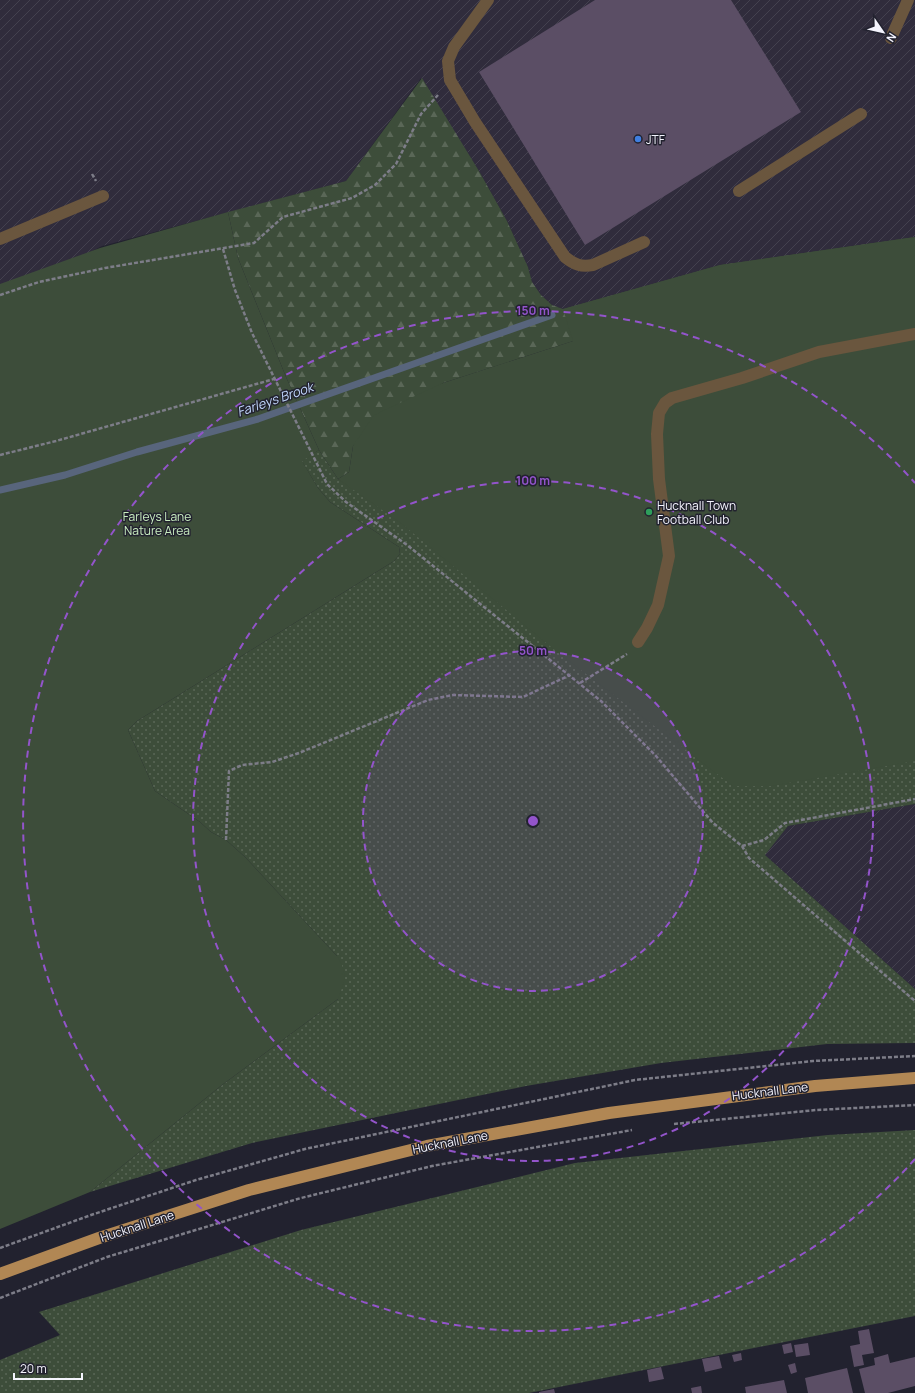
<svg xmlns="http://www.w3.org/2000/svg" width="915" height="1393" font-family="Manrope,sans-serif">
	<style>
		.industrial { fill: url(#industrial-furrows) }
		.grass { fill: url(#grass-dots) }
		.forest { fill: url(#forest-firs) }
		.green { fill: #3d4d3a }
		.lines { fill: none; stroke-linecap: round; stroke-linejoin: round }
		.stream { stroke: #58657c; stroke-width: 7 }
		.building { fill: #5b4e65 }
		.path { stroke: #7d7d88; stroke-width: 2.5; stroke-dasharray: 4 2; stroke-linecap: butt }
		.lane { stroke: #6a563e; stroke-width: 12 }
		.street { stroke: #6a563e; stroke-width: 12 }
		.primary { stroke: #b18754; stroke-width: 12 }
		.ring { fill: none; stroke: #9354cb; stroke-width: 2; stroke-dasharray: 7 5 }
		.shop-dot { fill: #3f7fe0; stroke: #22222f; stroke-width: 1.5 }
		.leisure-dot { fill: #2e9e5b; stroke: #22222f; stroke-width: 1.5 }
		.labels { text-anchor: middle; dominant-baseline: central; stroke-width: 3; stroke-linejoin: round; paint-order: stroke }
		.poi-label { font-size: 12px; fill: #f4f4fd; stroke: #22222f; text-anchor: start }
		.park-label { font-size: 12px; fill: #c9edc0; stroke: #22222f }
		.street-label { font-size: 12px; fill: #f4f4fd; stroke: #22222f }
		.water-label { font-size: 13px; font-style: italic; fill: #c2d8fd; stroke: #22222f }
		.centre { fill: #9354cb; stroke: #22222f; stroke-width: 2 }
		.ring-label { font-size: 12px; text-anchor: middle; font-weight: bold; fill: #9354cb; stroke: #22222f; stroke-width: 3; stroke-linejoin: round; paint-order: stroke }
	</style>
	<defs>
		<pattern id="industrial-furrows" width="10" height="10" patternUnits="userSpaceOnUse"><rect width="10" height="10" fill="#302c3c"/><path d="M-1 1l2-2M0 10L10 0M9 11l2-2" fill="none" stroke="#44414f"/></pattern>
		<pattern id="grass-dots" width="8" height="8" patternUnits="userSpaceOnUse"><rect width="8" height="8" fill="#3d4d3a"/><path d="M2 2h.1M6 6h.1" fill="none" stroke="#5a6757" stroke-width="1.8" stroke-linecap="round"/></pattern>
		<pattern id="forest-firs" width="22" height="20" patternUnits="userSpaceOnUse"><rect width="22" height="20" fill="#3d4d3a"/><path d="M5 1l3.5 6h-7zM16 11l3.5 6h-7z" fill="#5a6757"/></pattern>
	</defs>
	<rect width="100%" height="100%" fill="#22222f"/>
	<g class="industrial">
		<path d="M 0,0 L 915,0 L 915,237 L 720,265 L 563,309 L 552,305 L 541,295 L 532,282 L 528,267 L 507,221 L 479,171 L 421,78 L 346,181 L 102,246 L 0,299 Z"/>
		<path d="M 915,804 L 915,989 L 765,855 L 788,826 Z"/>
	</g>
	<g class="grass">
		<path d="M 319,450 L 338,479 L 915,743 L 915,804 L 788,826 L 765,855 L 915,989 L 915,1043 L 827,1044 L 661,1063 L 526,1086 L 252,1143 L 90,1192 L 222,1085 L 338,999 L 337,956 L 245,857 L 226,840 L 211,832 L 200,822 L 155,791 L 128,730 L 137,721 L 394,561 L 400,554 L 399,547 L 330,502 L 318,488 L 301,460 Z"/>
		<path d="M 915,1130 L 915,1316 L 529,1393 L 0,1393 L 0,1360 L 60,1335 L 39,1312 L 301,1230 L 575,1163 L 828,1135 Z"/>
	</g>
	<path class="forest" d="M 422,78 L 479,171 L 507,221 L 528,267 L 532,282 L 541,295 L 552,305 L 563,309 L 720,265 L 915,237 L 651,316 L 443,383 L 353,446 L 349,472 L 338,479 L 319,450 L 286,377 L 238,258 L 228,212 L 346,181 Z"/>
	<g class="green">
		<path d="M 228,212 L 238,258 L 286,377 L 319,450 L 302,461 L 318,488 L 330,502 L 399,547 L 400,554 L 394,561 L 137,721 L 128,730 L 155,791 L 200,822 L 211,832 L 226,840 L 245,857 L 337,956 C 348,974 345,980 338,999 L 222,1085 L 90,1192 L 0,1229 L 0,284 L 100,248 Z"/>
		<path d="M 915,237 L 915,761 L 771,786 L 733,786 L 556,651 L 402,524 L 338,479 L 349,472 L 353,446 L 374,415 L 443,383 L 573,341 L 563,309 L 720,265 Z"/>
	</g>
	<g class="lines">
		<path class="stream" d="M 0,490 L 65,475 L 137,452 L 258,419 L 552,315"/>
	</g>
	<g class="building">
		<path d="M 595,0 L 731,0 L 801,112 L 585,245 L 479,72 Z"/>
		<path d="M 869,1329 L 874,1353 L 862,1355 L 864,1365 L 854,1367 L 850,1346 L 860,1344 L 858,1331 Z"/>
		<path d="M 791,1343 L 793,1352 L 784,1354 L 782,1345 Z"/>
		<path d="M 808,1343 L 810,1355 L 796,1357 L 794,1345 Z"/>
		<path d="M 741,1353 L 742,1360 L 734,1362 L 732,1355 Z"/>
		<path d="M 888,1354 L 890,1363 L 915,1357 L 915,1386 L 888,1393 L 865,1393 L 859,1369 L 875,1365 L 874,1358 Z"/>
		<path d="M 719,1356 L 722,1368 L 705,1372 L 702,1359 Z"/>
		<path d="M 795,1363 L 797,1372 L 791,1374 L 788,1365 Z"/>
		<path d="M 661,1367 L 664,1379 L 649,1382 L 647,1370 Z"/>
		<path d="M 847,1368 L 853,1393 L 808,1393 L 805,1378 Z"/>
		<path d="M 784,1380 L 787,1393 L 746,1393 L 745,1387 Z"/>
		<path d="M 701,1386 L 702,1393 L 692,1393 L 691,1388 Z"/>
		<path d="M 554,1389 L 555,1393 L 539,1393 L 539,1392 Z"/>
	</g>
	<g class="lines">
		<g class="path">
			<path d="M 92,174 L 96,181"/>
			<path d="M 223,249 L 235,290 L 252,333 L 327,484 L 346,502 L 407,545 L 601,701 L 656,756 L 713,823 L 742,846 L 749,858 L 915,1001"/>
			<path d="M 0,295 L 39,282 L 105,268 L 254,243 L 283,217 L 352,198 L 375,185 L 396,164 L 421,114 L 438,95"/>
			<path d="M 0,455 L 56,441 L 274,379"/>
			<path d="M 580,683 L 627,654"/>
			<path d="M 226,840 L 229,771 L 242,765 L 272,762 L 299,753 L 428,700 L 453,695 L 523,697 L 570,675"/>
			<path d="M 742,846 L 764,840 L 785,823 L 915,799"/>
			<path d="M 674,1124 L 816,1110 L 915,1105"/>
			<path d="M 0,1248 L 91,1215 L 196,1180 L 305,1149 L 635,1080 L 813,1061 L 915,1056"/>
			<path d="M 0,1298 L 107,1257 L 301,1198 L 432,1166 L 632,1130"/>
		</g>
		<g class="lane">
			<path d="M 488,0 L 454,47 L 448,61 L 450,80 L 475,122 L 565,257 C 575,265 581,267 593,265 L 644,242"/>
			<path d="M 891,38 L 908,0"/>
			<path d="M 739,191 L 861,114"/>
			<path d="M 638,642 L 647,628 L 658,605 L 669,556 L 659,479 L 657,434 L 659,413 L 665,403 L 672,398 L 742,378 L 819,352 L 915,334"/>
		</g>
		<path class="street" d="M 0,239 L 103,196"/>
		<path class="primary" d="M 0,1274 L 99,1238 L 249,1190 L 427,1146 L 609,1113 L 815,1086 L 915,1078"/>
	</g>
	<circle cx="533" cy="821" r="170" fill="#9354cb" fill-opacity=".12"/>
	<g class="ring">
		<circle cx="533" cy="821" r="170"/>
		<circle cx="533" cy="821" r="340"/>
		<path d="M915 1159A510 510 0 1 1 915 483"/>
	</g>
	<circle class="shop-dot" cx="638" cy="139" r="4"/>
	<circle class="leisure-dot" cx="649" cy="512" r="4"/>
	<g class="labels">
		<g class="poi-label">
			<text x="646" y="139">JTF</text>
			<text x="657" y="505">Hucknall Town<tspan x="657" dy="14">Football Club</tspan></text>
		</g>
		<g class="park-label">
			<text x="157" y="516">Farleys Lane<tspan x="157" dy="14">Nature Area</tspan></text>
		</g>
		<g class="street-label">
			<text transform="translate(770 1091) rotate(-7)">Hucknall Lane</text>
			<text transform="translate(450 1142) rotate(-11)">Hucknall Lane</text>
			<text transform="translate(137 1226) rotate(-18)">Hucknall Lane</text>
		</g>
		<g class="water-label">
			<text transform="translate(275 399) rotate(-19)">Farleys Brook</text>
		</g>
	</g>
	<circle cx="533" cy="821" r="6" class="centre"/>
	<g class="ring-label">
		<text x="533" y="315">150 m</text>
		<text x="533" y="485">100 m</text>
		<text x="533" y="655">50 m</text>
	</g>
	<g transform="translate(883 32) rotate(124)" stroke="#22222f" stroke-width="3" paint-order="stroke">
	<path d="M0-3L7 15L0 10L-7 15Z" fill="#f4f4fd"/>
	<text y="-6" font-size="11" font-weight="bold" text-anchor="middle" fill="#f4f4fd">N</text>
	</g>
	<path d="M14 1373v6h68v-6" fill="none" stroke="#f4f4fd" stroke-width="2"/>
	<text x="20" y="1373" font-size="12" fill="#f4f4fd" stroke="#22222f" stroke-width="3" paint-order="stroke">20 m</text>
</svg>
